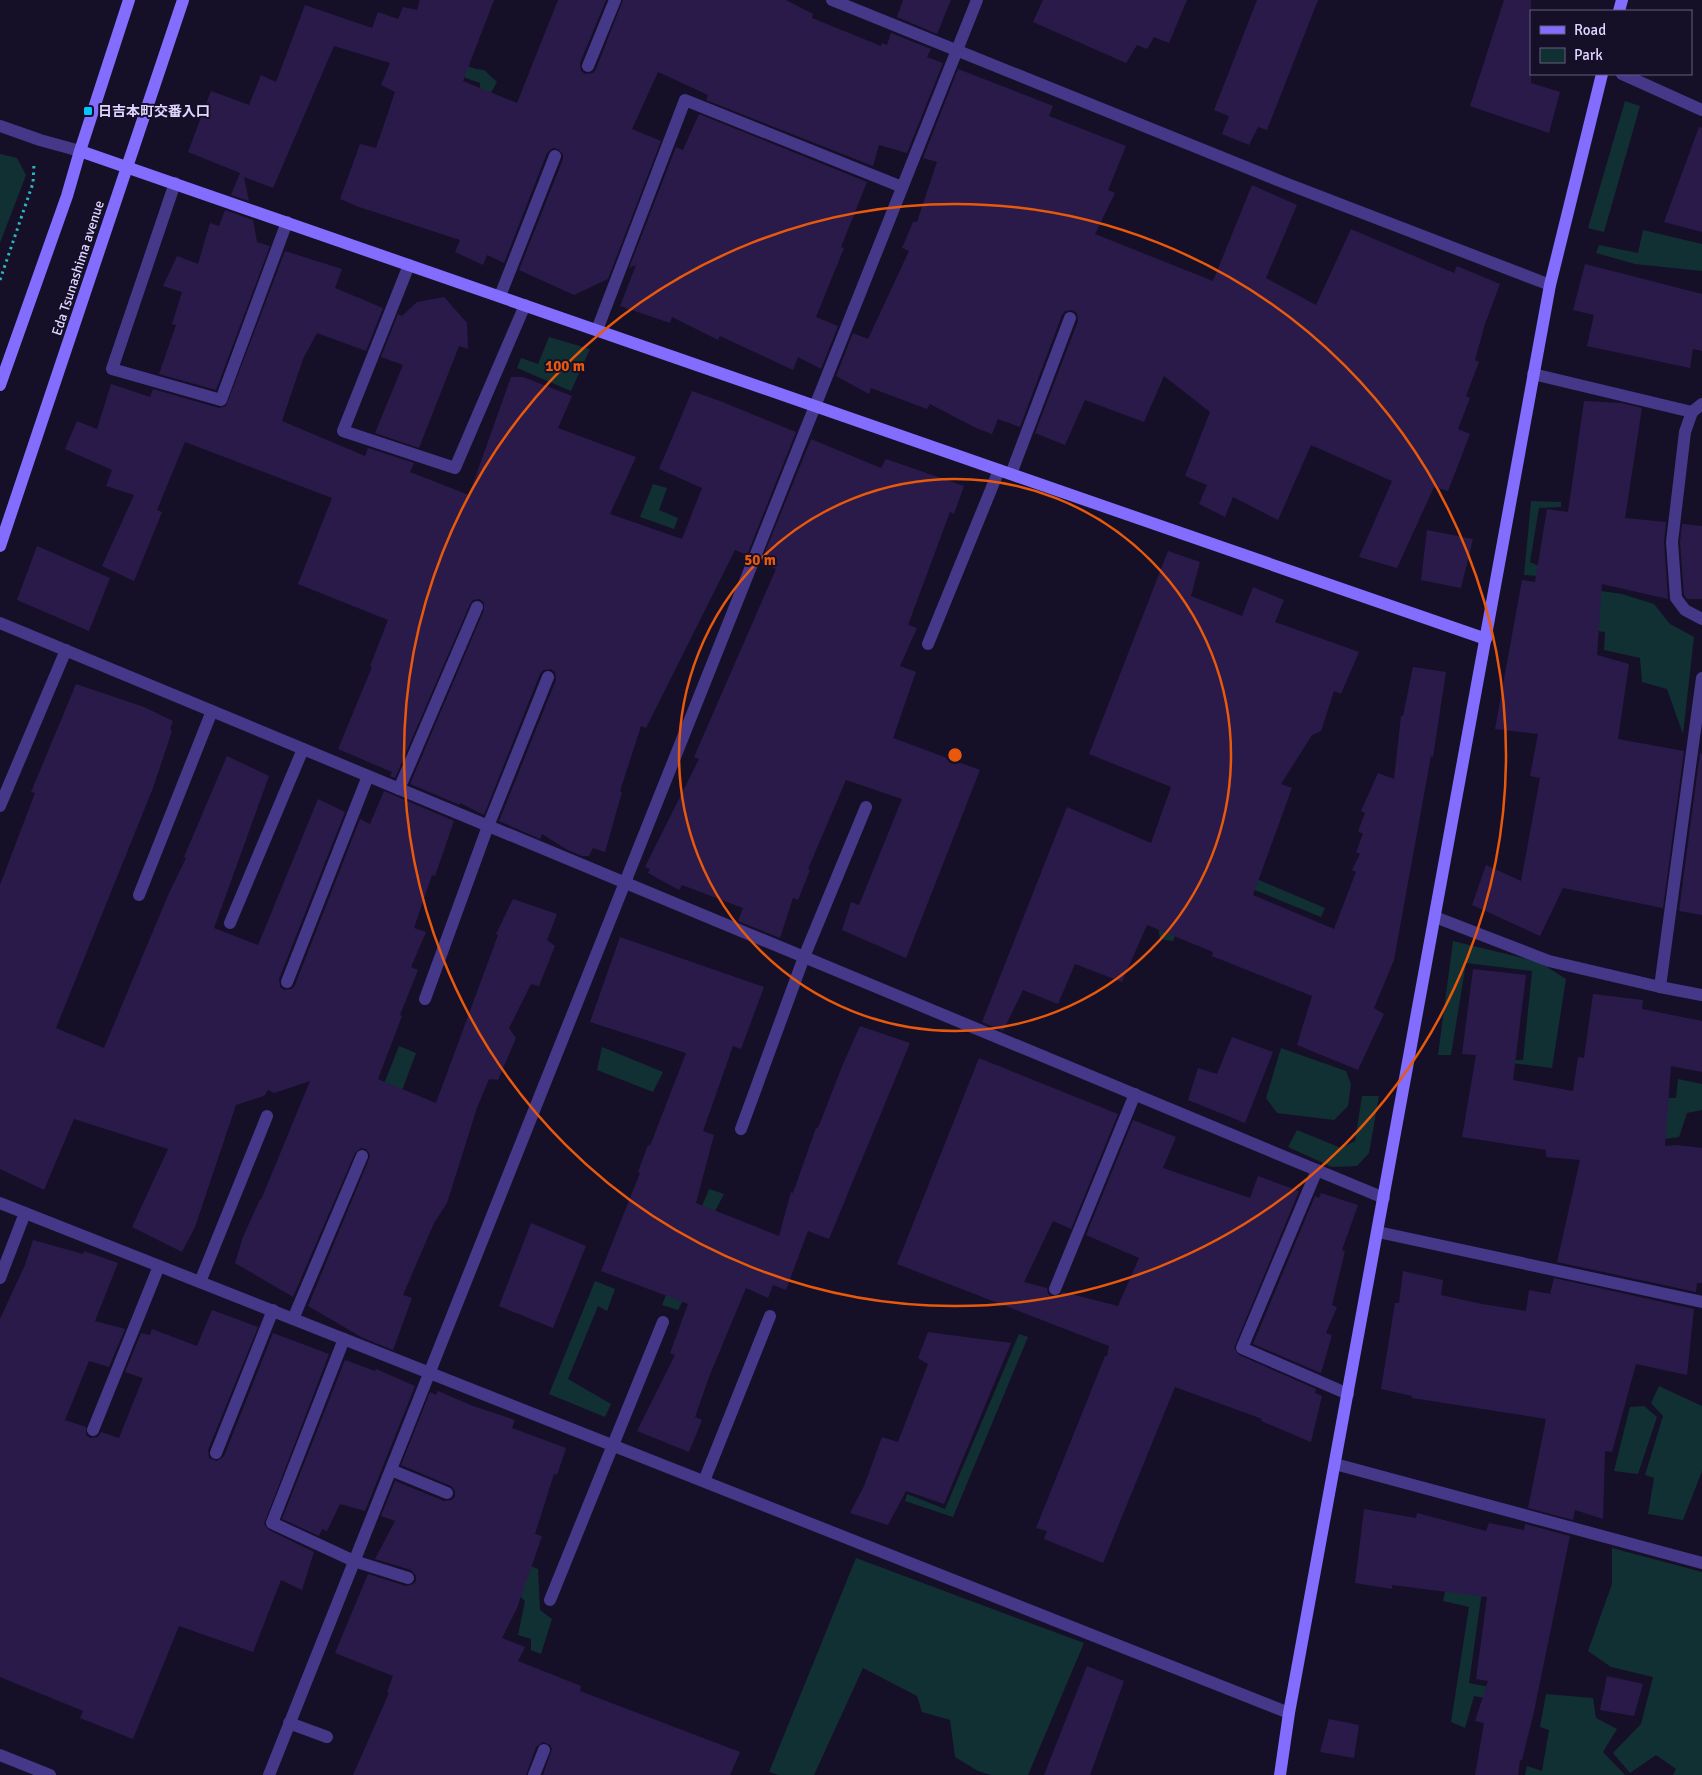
<svg xmlns="http://www.w3.org/2000/svg" width="1702" height="1775" font-family="Signika,'Noto Sans JP',sans-serif">
	<style>
		.green { fill: #113033 }
		.building { fill: #2a1a4a }
		.lines { fill: none; stroke-linecap: round; stroke-linejoin: round }
		.path { stroke: #2ab6bf; stroke-width: 3; stroke-dasharray: 2.5 4; stroke-linecap: butt }
		.lane { stroke: #453889; stroke-width: 12 }
		.street { stroke: #453889; stroke-width: 12 }
		.secondary { stroke: #836dff; stroke-width: 12 }
		.ring { fill: none; stroke: #e8590c; stroke-width: 2.5 }
		.poi-dot { fill: #02c7ff; stroke: #160f28; stroke-width: 2 }
		.labels { text-anchor: middle; dominant-baseline: central; stroke-width: 4; stroke-linejoin: round; paint-order: stroke }
		.poi-label { font-size: 14px; font-weight: bold; fill: #e0d6ff; stroke: #160f28; text-anchor: start }
		.street-label { font-size: 14px; fill: #e0d6ff; stroke: #160f28 }
		.centre { fill: #e8590c; stroke: #160f28; stroke-width: 2.5 }
		.ring-label { font-size: 15px; text-anchor: middle; font-weight: bold; fill: #e8590c; stroke: #160f28; stroke-width: 4; stroke-linejoin: round; paint-order: stroke }
	</style>
	<rect width="100%" height="100%" fill="#160f28"/>
	<g class="green">
		<path d="M 402,44 L 476,69 L 484,70 L 497,82 L 489,96 L 480,95 L 480,83 L 397,54 Z"/>
		<path d="M 1625,101 L 1640,106 L 1604,232 L 1588,228 Z"/>
		<path d="M 0,154 L 17,158 L 26,175 L 0,243 Z"/>
		<path d="M 1643,230 L 1702,244 L 1702,271 L 1635,264 L 1596,253 L 1599,245 L 1638,253 Z"/>
		<path d="M 549,337 L 590,349 L 571,391 L 517,368 L 521,358 L 538,364 Z"/>
		<path d="M 653,484 L 667,488 L 659,510 L 678,518 L 674,529 L 640,517 Z"/>
		<path d="M 1531,501 L 1561,502 L 1561,507 L 1539,508 L 1530,562 L 1539,566 L 1539,576 L 1524,575 Z"/>
		<path d="M 1553,584 L 1622,594 L 1654,604 L 1670,624 L 1694,637 L 1683,734 L 1667,689 L 1642,682 L 1640,658 L 1604,650 L 1605,632 L 1568,627 Z"/>
		<path d="M 1207,858 L 1325,908 L 1321,917 L 1203,869 L 1173,941 L 1160,939 L 1157,918 Z"/>
		<path d="M 1453,941 L 1539,962 L 1566,979 L 1552,1068 L 1495,1061 L 1523,1060 L 1532,971 L 1466,963 L 1451,1055 L 1438,1055 Z"/>
		<path d="M 399,1046 L 416,1053 L 386,1133 L 369,1122 Z"/>
		<path d="M 602,1047 L 663,1072 L 653,1092 L 597,1070 Z"/>
		<path d="M 1281,1048 L 1346,1071 L 1351,1084 L 1348,1106 L 1334,1120 L 1277,1113 L 1266,1098 Z"/>
		<path d="M 1678,1079 L 1702,1084 L 1702,1110 L 1687,1113 L 1679,1137 L 1641,1142 L 1644,1098 L 1676,1098 Z"/>
		<path d="M 1362,1096 L 1379,1096 L 1369,1153 L 1357,1166 L 1332,1167 L 1288,1147 L 1297,1130 L 1341,1148 L 1355,1141 Z"/>
		<path d="M 709,1189 L 724,1194 L 715,1211 L 697,1273 L 678,1310 L 662,1305 Z"/>
		<path d="M 595,1281 L 615,1289 L 607,1311 L 598,1306 L 568,1379 L 611,1404 L 605,1417 L 549,1394 Z"/>
		<path d="M 1019,1334 L 1028,1337 L 953,1517 L 905,1501 L 907,1494 L 945,1509 Z"/>
		<path d="M 1659,1386 L 1702,1406 L 1702,1471 L 1683,1520 L 1648,1514 L 1654,1478 L 1645,1475 L 1663,1416 L 1651,1403 Z"/>
		<path d="M 1644,1406 L 1657,1417 L 1638,1474 L 1614,1471 L 1630,1407 Z"/>
		<path d="M 1456,1543 L 1484,1577 L 1469,1683 L 1504,1690 L 1503,1701 L 1474,1696 L 1465,1728 L 1451,1722 L 1469,1607 L 1443,1601 Z"/>
		<path d="M 1612,1548 L 1702,1572 L 1702,1775 L 1673,1775 L 1676,1769 L 1656,1755 L 1630,1773 L 1613,1753 L 1641,1724 L 1653,1677 L 1611,1667 L 1588,1651 L 1612,1584 Z"/>
		<path d="M 856,1558 L 1084,1643 L 1028,1775 L 991,1775 L 978,1771 L 955,1757 L 950,1720 L 922,1712 L 917,1696 L 863,1668 L 814,1775 L 779,1775 L 769,1772 Z"/>
		<path d="M 528,1565 L 538,1569 L 540,1610 L 552,1619 L 541,1654 L 531,1650 L 531,1639 L 518,1635 L 525,1601 L 520,1596 Z"/>
		<path d="M 1546,1694 L 1593,1698 L 1596,1718 L 1617,1729 L 1603,1752 L 1625,1775 L 1525,1775 L 1527,1766 L 1542,1771 L 1549,1730 L 1540,1727 Z"/>
	</g>
	<g class="building">
		<path d="M 420,0 L 494,0 L 463,81 L 517,103 L 558,0 L 606,0 L 580,63 L 581,71 L 585,74 L 593,73 L 596,69 L 623,0 L 786,0 L 813,14 L 812,18 L 881,46 L 882,43 L 887,45 L 891,33 L 931,49 L 927,57 L 943,63 L 907,153 L 879,145 L 873,166 L 706,100 L 708,95 L 658,72 L 632,129 L 661,141 L 608,279 L 574,295 L 519,270 L 563,159 L 563,154 L 558,149 L 553,148 L 547,153 L 504,263 L 487,255 L 483,265 L 455,252 L 460,240 L 359,207 L 340,199 L 360,144 L 376,148 L 395,92 L 381,85 L 390,63 L 334,46 L 273,188 L 244,177 L 249,201 L 231,195 L 240,173 L 188,152 L 211,91 L 249,105 L 261,75 L 276,82 L 305,5 L 372,28 L 378,12 L 398,19 L 403,7 L 417,10 Z"/>
		<path d="M 903,0 L 951,0 L 937,34 L 897,17 Z"/>
		<path d="M 1043,0 L 1187,0 L 1169,43 L 1154,37 L 1147,49 L 1137,45 L 1126,63 L 1033,22 Z"/>
		<path d="M 1257,0 L 1318,0 L 1267,130 L 1258,127 L 1249,145 L 1222,134 L 1229,116 L 1214,110 Z"/>
		<path d="M 1504,0 L 1531,0 L 1531,83 L 1560,92 L 1549,133 L 1470,106 Z"/>
		<path d="M 958,69 L 1053,106 L 1049,116 L 1126,146 L 1108,190 L 1115,193 L 1095,234 L 1213,281 L 1252,185 L 1297,205 L 1266,278 L 1316,305 L 1351,229 L 1454,273 L 1457,266 L 1500,284 L 1485,324 L 1475,360 L 1479,362 L 1466,396 L 1470,398 L 1458,429 L 1470,434 L 1448,491 L 1434,487 L 1397,568 L 1359,557 L 1392,481 L 1311,445 L 1278,520 L 1233,497 L 1225,517 L 1199,504 L 1207,485 L 1185,476 L 1210,412 L 1164,376 L 1144,422 L 1085,400 L 1065,445 L 1035,433 L 1078,321 L 1077,313 L 1072,310 L 1065,311 L 1062,315 L 1020,427 L 998,419 L 992,434 L 976,428 L 930,404 L 927,409 L 871,388 L 869,394 L 836,376 L 853,333 L 868,339 L 909,251 L 902,248 L 913,222 L 917,222 L 937,162 L 923,158 Z"/>
		<path d="M 699,114 L 867,182 L 841,247 L 844,248 L 816,317 L 838,326 L 821,369 L 798,357 L 793,370 L 720,336 L 718,340 L 672,317 L 670,323 L 620,306 L 636,265 L 629,268 L 676,147 L 683,150 Z"/>
		<path d="M 1699,127 L 1702,128 L 1702,232 L 1664,222 Z"/>
		<path d="M 225,210 L 253,220 L 257,242 L 270,246 L 216,390 L 159,374 L 176,325 L 172,324 L 182,292 L 163,286 L 177,256 L 198,264 L 210,223 L 219,226 Z"/>
		<path d="M 285,251 L 342,269 L 335,288 L 383,308 L 366,351 L 317,333 L 303,359 L 282,421 L 365,456 L 368,448 L 414,463 L 410,472 L 469,495 L 511,377 L 523,377 L 572,396 L 558,428 L 636,457 L 610,514 L 682,539 L 702,488 L 659,469 L 692,391 L 720,401 L 796,432 L 747,555 L 735,550 L 646,728 L 641,726 L 620,791 L 622,792 L 605,852 L 593,848 L 589,856 L 582,856 L 566,849 L 542,834 L 540,839 L 499,821 L 556,680 L 555,672 L 551,669 L 543,670 L 540,674 L 484,815 L 460,803 L 460,805 L 410,784 L 484,610 L 484,603 L 480,599 L 473,600 L 470,604 L 395,778 L 390,776 L 392,772 L 338,749 L 372,667 L 370,666 L 388,620 L 298,584 L 332,498 L 185,442 L 157,510 L 162,512 L 134,581 L 102,566 L 134,495 L 106,486 L 112,470 L 65,449 L 77,421 L 97,429 L 111,384 L 150,397 L 153,389 L 219,408 L 226,406 Z"/>
		<path d="M 1585,264 L 1702,294 L 1702,351 L 1693,349 L 1690,368 L 1587,346 L 1594,315 L 1573,310 Z"/>
		<path d="M 444,297 L 467,323 L 468,349 L 459,346 L 419,448 L 375,433 L 403,365 L 381,357 L 398,314 L 402,316 L 417,302 Z"/>
		<path d="M 1584,401 L 1621,403 L 1642,408 L 1625,518 L 1666,522 L 1664,542 L 1668,599 L 1602,584 L 1597,655 L 1629,664 L 1618,739 L 1684,751 L 1663,908 L 1563,888 L 1540,936 L 1472,905 L 1486,865 L 1521,881 L 1540,778 L 1530,776 L 1538,734 L 1495,729 L 1522,580 L 1535,582 L 1547,509 L 1568,512 Z"/>
		<path d="M 811,439 L 881,468 L 886,459 L 964,486 L 954,514 L 950,512 L 908,625 L 917,628 L 900,666 L 916,672 L 893,738 L 980,770 L 906,958 L 842,930 L 851,902 L 859,905 L 902,799 L 846,780 L 808,869 L 810,870 L 798,900 L 793,898 L 780,938 L 738,921 L 743,908 L 682,885 L 679,890 L 648,873 L 650,869 L 645,867 L 699,759 L 694,757 L 776,569 L 761,562 Z"/>
		<path d="M 1682,524 L 1702,526 L 1702,599 L 1687,599 L 1684,595 L 1680,542 Z"/>
		<path d="M 1427,530 L 1473,539 L 1461,588 L 1421,580 Z"/>
		<path d="M 37,546 L 110,578 L 89,631 L 17,600 Z"/>
		<path d="M 1168,551 L 1200,562 L 1191,596 L 1242,616 L 1253,587 L 1284,600 L 1275,622 L 1359,652 L 1341,694 L 1334,691 L 1321,731 L 1312,735 L 1281,784 L 1292,788 L 1253,895 L 1334,929 L 1356,872 L 1352,870 L 1360,854 L 1356,852 L 1363,834 L 1358,831 L 1365,813 L 1361,811 L 1378,773 L 1394,779 L 1401,716 L 1403,716 L 1413,667 L 1446,672 L 1433,757 L 1431,756 L 1394,960 L 1374,1008 L 1384,1014 L 1358,1070 L 1297,1045 L 1312,996 L 1212,956 L 1213,952 L 1147,925 L 1122,982 L 1075,964 L 1058,1004 L 1023,990 L 1003,1031 L 982,1022 L 1067,807 L 1151,843 L 1171,787 L 1089,754 Z"/>
		<path d="M 76,684 L 144,707 L 173,721 L 170,729 L 172,731 L 153,788 L 56,1028 L 104,1048 L 169,893 L 186,858 L 184,857 L 227,756 L 269,776 L 214,928 L 258,945 L 318,799 L 345,812 L 279,979 L 280,987 L 284,990 L 292,989 L 295,985 L 360,819 L 370,824 L 384,791 L 454,821 L 435,876 L 432,875 L 414,928 L 426,932 L 411,967 L 418,970 L 400,1015 L 402,1016 L 378,1079 L 436,1103 L 498,935 L 496,934 L 513,899 L 557,914 L 547,940 L 555,946 L 539,986 L 531,984 L 509,1028 L 516,1038 L 498,1080 L 489,1079 L 477,1108 L 447,1203 L 434,1223 L 403,1295 L 412,1298 L 393,1350 L 363,1338 L 308,1306 L 369,1159 L 370,1155 L 366,1149 L 361,1148 L 355,1153 L 293,1297 L 235,1263 L 243,1237 L 260,1199 L 261,1200 L 310,1081 L 274,1093 L 268,1090 L 264,1096 L 236,1105 L 195,1227 L 182,1252 L 132,1227 L 168,1149 L 74,1119 L 44,1190 L 0,1169 L 0,885 L 35,793 L 31,792 Z"/>
		<path d="M 1700,753 L 1702,754 L 1702,915 L 1679,911 Z"/>
		<path d="M 620,937 L 764,987 L 741,1049 L 733,1046 L 703,1131 L 714,1135 L 696,1203 L 779,1236 L 791,1192 L 793,1193 L 816,1128 L 818,1128 L 843,1064 L 860,1026 L 910,1043 L 829,1239 L 808,1231 L 786,1290 L 773,1285 L 768,1298 L 746,1288 L 709,1377 L 695,1417 L 702,1420 L 689,1452 L 637,1431 L 675,1355 L 670,1353 L 688,1304 L 601,1271 L 640,1173 L 638,1172 L 648,1145 L 650,1146 L 686,1053 L 590,1022 Z"/>
		<path d="M 1473,969 L 1526,975 L 1513,1080 L 1573,1091 L 1578,1057 L 1584,1058 L 1593,994 L 1643,1000 L 1642,1009 L 1702,1021 L 1702,1072 L 1671,1066 L 1665,1146 L 1677,1145 L 1702,1148 L 1702,1283 L 1697,1283 L 1696,1292 L 1557,1262 L 1580,1160 L 1546,1157 L 1546,1150 L 1462,1137 L 1476,1055 L 1462,1054 Z"/>
		<path d="M 1232,1037 L 1273,1052 L 1245,1123 L 1188,1100 L 1198,1068 L 1217,1074 Z"/>
		<path d="M 979,1058 L 1118,1114 L 1071,1229 L 1053,1221 L 1024,1282 L 1047,1288 L 1048,1294 L 1051,1296 L 1057,1297 L 1063,1292 L 1118,1306 L 1139,1258 L 1086,1235 L 1133,1120 L 1176,1137 L 1163,1168 L 1250,1198 L 1258,1176 L 1299,1191 L 1234,1348 L 1239,1355 L 1316,1389 L 1315,1393 L 1322,1396 L 1311,1442 L 1261,1421 L 1262,1419 L 1175,1387 L 1103,1563 L 1044,1539 L 1047,1531 L 1036,1528 L 1105,1356 L 1107,1356 L 1109,1346 L 897,1264 Z"/>
		<path d="M 1321,1193 L 1358,1205 L 1342,1250 L 1345,1251 L 1332,1305 L 1337,1307 L 1326,1333 L 1332,1335 L 1321,1373 L 1253,1344 L 1315,1196 L 1319,1198 Z"/>
		<path d="M 531,1223 L 586,1246 L 553,1328 L 499,1306 Z"/>
		<path d="M 33,1240 L 83,1254 L 84,1251 L 118,1263 L 95,1321 L 125,1329 L 109,1367 L 89,1361 L 65,1420 L 86,1427 L 86,1435 L 90,1438 L 98,1437 L 101,1432 L 119,1438 L 143,1378 L 125,1372 L 141,1333 L 150,1335 L 152,1329 L 197,1346 L 212,1310 L 258,1327 L 208,1450 L 209,1458 L 217,1461 L 224,1456 L 273,1333 L 329,1354 L 264,1524 L 269,1530 L 314,1552 L 302,1590 L 281,1580 L 253,1652 L 179,1626 L 133,1739 L 80,1718 L 83,1711 L 0,1677 L 0,1319 L 25,1265 Z"/>
		<path d="M 1403,1271 L 1443,1280 L 1441,1295 L 1482,1304 L 1526,1311 L 1529,1290 L 1550,1294 L 1554,1278 L 1694,1309 L 1687,1375 L 1636,1364 L 1612,1452 L 1605,1451 L 1603,1519 L 1575,1510 L 1573,1520 L 1528,1508 L 1546,1419 L 1412,1398 L 1412,1396 L 1381,1389 L 1395,1303 L 1399,1303 Z"/>
		<path d="M 928,1332 L 1011,1343 L 944,1504 L 906,1491 L 888,1525 L 850,1513 L 864,1486 L 882,1437 L 898,1442 L 928,1364 L 918,1358 Z"/>
		<path d="M 345,1360 L 375,1371 L 376,1369 L 415,1386 L 365,1511 L 340,1504 L 327,1531 L 322,1529 L 319,1536 L 282,1519 Z"/>
		<path d="M 438,1391 L 473,1406 L 515,1420 L 512,1428 L 566,1448 L 557,1475 L 554,1474 L 535,1534 L 542,1536 L 517,1608 L 502,1638 L 525,1647 L 518,1661 L 581,1686 L 580,1691 L 740,1752 L 730,1775 L 543,1775 L 552,1749 L 550,1745 L 543,1742 L 536,1747 L 526,1775 L 353,1775 L 389,1693 L 387,1692 L 393,1676 L 335,1653 L 368,1574 L 406,1586 L 413,1584 L 416,1581 L 416,1576 L 411,1570 L 375,1559 L 395,1521 L 381,1516 L 395,1481 L 444,1501 L 452,1500 L 455,1496 L 455,1491 L 451,1486 L 401,1465 L 430,1392 L 436,1395 Z"/>
		<path d="M 1364,1509 L 1416,1518 L 1417,1513 L 1486,1531 L 1489,1523 L 1524,1530 L 1525,1524 L 1570,1536 L 1533,1716 L 1522,1760 L 1520,1760 L 1518,1775 L 1475,1775 L 1484,1723 L 1475,1721 L 1488,1681 L 1476,1679 L 1487,1597 L 1392,1585 L 1392,1589 L 1355,1583 Z"/>
		<path d="M 1087,1666 L 1124,1681 L 1090,1775 L 1044,1775 Z"/>
		<path d="M 1607,1676 L 1643,1684 L 1634,1716 L 1600,1710 Z"/>
		<path d="M 1329,1719 L 1359,1725 L 1354,1758 L 1320,1752 Z"/>
	</g>
	<g class="lines">
		<path class="path" d="M 0,280 L 33,183 L 34,164"/>
		<g class="lane">
			<path d="M 588,66 L 615,0"/>
			<path d="M 1622,74 L 1702,110"/>
			<path d="M 175,183 L 112,369 L 221,400 L 287,222"/>
			<path d="M 409,265 L 343,431 L 455,468 L 525,305"/>
			<path d="M 500,296 L 555,156"/>
			<path d="M 597,330 L 685,100 L 902,187"/>
			<path d="M 1533,374 L 1692,412"/>
			<path d="M 1702,404 L 1692,412 L 1685,432 L 1672,542 L 1676,598 L 1685,610 L 1702,619"/>
			<path d="M 1011,474 L 1070,318"/>
			<path d="M 928,644 L 999,470"/>
			<path d="M 399,789 L 477,607"/>
			<path d="M 0,806 L 66,650"/>
			<path d="M 139,895 L 212,711"/>
			<path d="M 230,923 L 303,749"/>
			<path d="M 287,982 L 368,776"/>
			<path d="M 1660,987 L 1702,678"/>
			<path d="M 425,999 L 488,826 L 548,677"/>
			<path d="M 741,1129 L 804,957 L 866,807"/>
			<path d="M 1317,1170 L 1242,1348 L 1348,1394"/>
			<path d="M 0,1278 L 25,1213"/>
			<path d="M 200,1282 L 267,1116"/>
			<path d="M 1055,1289 L 1135,1094"/>
			<path d="M 293,1319 L 362,1156"/>
			<path d="M 344,1339 L 272,1523 L 354,1561 L 408,1578"/>
			<path d="M 93,1430 L 159,1266"/>
			<path d="M 216,1453 L 273,1310"/>
			<path d="M 1335,1464 L 1702,1563"/>
			<path d="M 391,1470 L 447,1493"/>
			<path d="M 550,1600 L 663,1322"/>
			<path d="M 289,1723 L 327,1737"/>
			<path d="M 534,1775 L 544,1750"/>
		</g>
		<g class="street">
			<path d="M 832,0 L 1285,183 L 1550,285"/>
			<path d="M 0,126 L 40,140 L 80,151"/>
			<path d="M 0,623 L 1384,1198"/>
			<path d="M 1435,917 L 1549,961 L 1660,987 L 1702,995"/>
			<path d="M 0,1203 L 1289,1713"/>
			<path d="M 1378,1232 L 1702,1302"/>
			<path d="M 704,1481 L 770,1316"/>
			<path d="M 0,1755 L 50,1775"/>
			<path d="M 269,1775 L 977,0"/>
		</g>
		<g class="secondary">
			<path d="M 1619,11 L 1622,0"/>
			<path d="M 80,151 L 1486,639"/>
			<path d="M 0,385 L 67,196 L 80,151 L 129,0"/>
			<path d="M 0,546 L 183,0"/>
			<path d="M 1280,1775 L 1289,1713 L 1550,285 L 1602,74"/>
		</g>
	</g>
	<g class="ring">
		<circle cx="955" cy="755" r="276"/>
		<circle cx="955" cy="755" r="551"/>
	</g>
	<rect class="poi-dot" x="83" y="106" width="10" height="10" rx="2.5"/>
	<g class="labels">
		<g class="poi-label">
			<text x="98" y="111">日吉本町交番入口</text>
		</g>
		<g class="street-label">
			<text transform="translate(78 268) rotate(-72)">Eda Tsunashima avenue</text>
		</g>
	</g>
	<circle cx="955" cy="755" r="8" class="centre"/>
	<g class="ring-label">
		<text x="565" y="371">100 m</text>
		<text x="760" y="565">50 m</text>
	</g>
	<rect x="1530" y="10" width="162" height="65" fill="#160f28" stroke="#675f7e"/>
	<rect x="1540" y="26" width="25" height="8" fill="#836dff" stroke="#675f7e"/>
	<text x="1574" y="35" font-size="15" fill="#e0d6ff">Road</text>
	<rect x="1540" y="48" width="25" height="15" fill="#113033" stroke="#675f7e"/>
	<text x="1574" y="60" font-size="15" fill="#e0d6ff">Park</text>
</svg>
